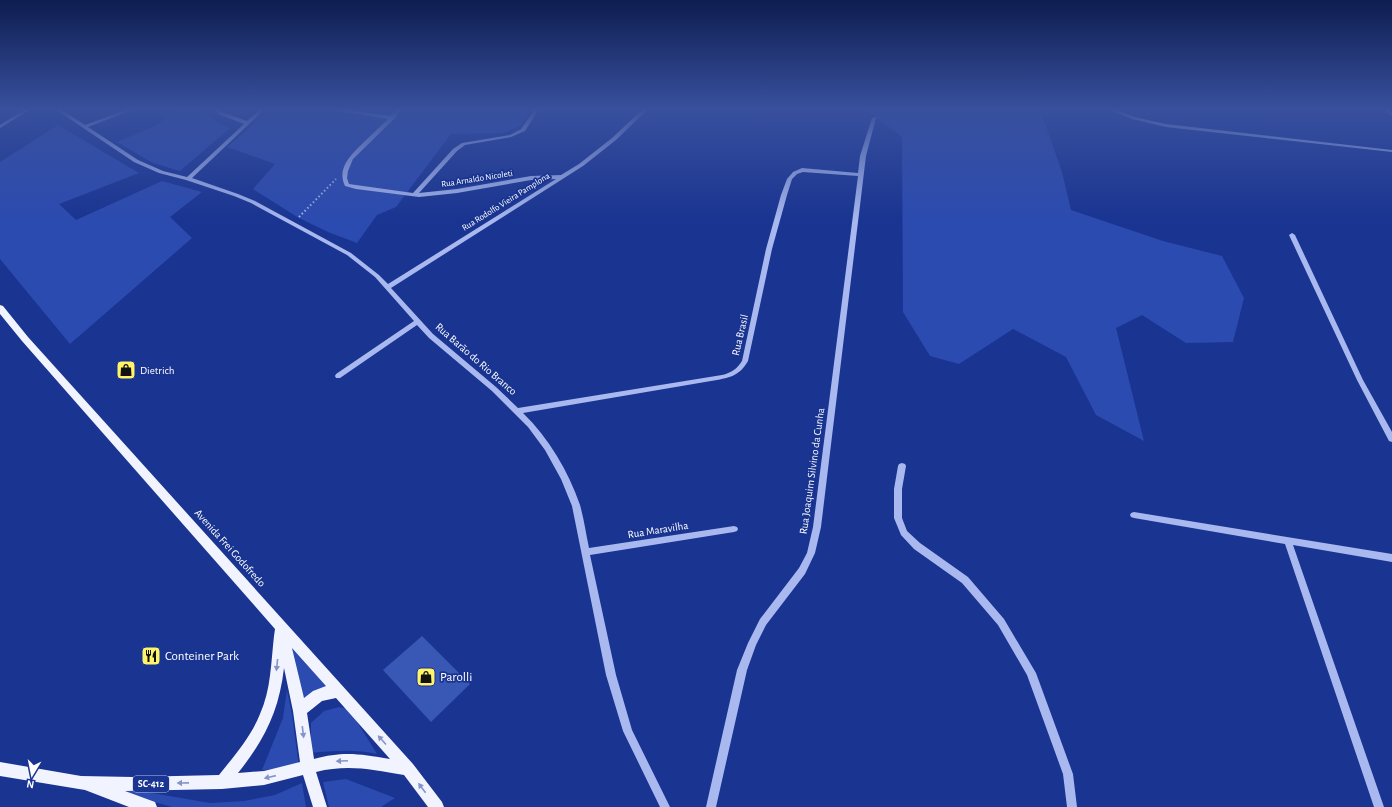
<svg xmlns="http://www.w3.org/2000/svg" width="1392" height="807" font-family="'Alegreya Sans',sans-serif">
	<style>
		.green { fill: #2c4bb0 }
		.building { fill: #3957b5 }
		.lines { fill: none; stroke-linecap: round; stroke-linejoin: round }
		.path { stroke: #a9b9ef; stroke-width: 2; stroke-dasharray: 1.5 2.5; stroke-linecap: butt }
		.minor { fill: #a9b9ef; fill-rule: evenodd }
		.major { fill: #f1f3ff; fill-rule: evenodd }
		.oneway { fill: #8594c8 }
		.labels { text-anchor: middle; dominant-baseline: central; stroke-width: 3.5; stroke-linejoin: round; paint-order: stroke }
		.far-street-label { font-size: 9px; fill: #fff; stroke: #193491 }
		.shield { fill: #193491; stroke: #bac2de; stroke-width: 1 }
		.shield-label { font-size: 10px; font-weight: bold; fill: #fff }
		.street-label { font-size: 11px; fill: #fff; stroke: #193491 }
		.poi-label { font-size: 11px; fill: #fff; stroke: #193491; text-anchor: start }
		.near-poi-label { font-size: 13px; fill: #fff; stroke: #193491; text-anchor: start }
	</style>
	<rect width="100%" height="100%" fill="#193491"/>
	<g class="green">
		<path d="M 178,109 L 205,109 L 202,114 L 230,128 L 180,171 L 153,163 L 117,142 L 155,126 Z"/>
		<path d="M 271,109 L 531,109 L 520,126 L 503,133 L 451,134 L 396,207 L 377,215 L 357,243 L 328,232 L 299,218 L 253,189 L 275,164 L 227,147 Z"/>
		<path d="M 836,109 L 1040,109 L 1062,172 L 1071,210 L 1163,241 L 1222,256 L 1244,298 L 1233,342 L 1186,343 L 1142,315 L 1116,328 L 1144,441 L 1096,415 L 1066,357 L 1013,329 L 959,364 L 930,356 L 903,312 L 902,137 L 868,111 L 837,111 Z"/>
		<path d="M 58,125 L 139,173 L 59,204 L 76,220 L 162,181 L 202,192 L 170,217 L 192,238 L 70,344 L 0,259 L 0,162 Z"/>
		<path d="M 292,647 L 331,687 L 304,700 Z"/>
		<path d="M 287,690 L 292,715 L 299,767 L 262,770 L 283,718 Z"/>
		<path d="M 339,707 L 349,709 L 377,754 C 354,749 334,751 311,753 L 311,723 L 324,711 Z"/>
		<path d="M 346,779 L 395,798 L 381,807 L 329,807 L 323,782 Z"/>
		<path d="M 302,783 L 306,807 L 172,807 L 108,789 L 111,786 L 210,803 L 244,801 L 275,795 Z"/>
	</g>
	<path class="building" d="M 422,636 L 470,684 L 431,722 L 383,670 Z"/>
	<g class="lines">
		<path class="path" d="M 299,217 L 336,179"/>
		<g class="minor">
			<path d="M 26,109 L 31,109 L 0,128 L 0,125 Z"/>
			<path d="M 55,109 L 60,109 L 85,125 L 129,109 L 135,109 L 88,127 L 138,160 L 163,171 L 187,177 L 244,124 L 218,114 L 215,109 L 219,109 L 222,112 L 247,121 L 260,109 L 265,109 L 192,178 L 238,194 L 255,201 L 351,253 L 379,275 L 388,284 L 556,179 L 531,180 L 457,193 L 419,197 L 356,189 L 345,186 C 336,167 353,153 365,141 C 373,134 380,126 388,119 L 332,110 L 330,109 L 341,109 L 390,116 L 397,109 L 402,109 L 394,119 L 353,159 L 348,171 L 347,178 L 349,184 L 413,193 L 453,149 L 462,143 L 510,135 L 521,129 L 535,109 L 539,109 L 525,131 L 511,137 L 465,145 L 457,151 L 419,193 L 457,189 L 531,176 L 561,175 L 579,164 L 612,138 L 643,109 L 648,109 L 616,140 L 583,166 L 391,288 L 433,334 L 496,387 L 518,408 L 722,375 C 731,373 737,369 742,361 L 766,249 L 781,195 L 787,179 L 793,172 L 802,168 L 858,173 L 860,156 L 872,118 L 876,117 L 876,118 L 866,156 L 821,527 L 815,553 L 805,574 L 766,625 L 756,645 L 747,670 L 716,807 L 706,807 L 737,670 L 748,643 L 760,619 L 799,568 L 807,553 L 813,527 L 858,176 L 803,172 L 797,174 L 792,179 L 787,195 L 772,249 L 748,361 C 739,377 728,378 711,381 L 523,413 C 549,438 568,471 580,505 C 584,519 586,534 589,548 L 734,526 L 737,527 L 738,529 L 737,531 L 734,532 L 590,555 L 616,675 L 632,730 L 670,807 L 660,807 L 623,731 L 606,675 L 572,506 L 561,479 L 545,450 L 528,427 L 492,391 L 429,338 L 417,325 L 340,378 L 336,378 L 335,376 L 336,374 L 414,321 L 375,277 L 347,255 L 251,203 L 234,196 L 186,180 L 159,173 L 134,162 Z"/>
			<path d="M 1108,109 L 1114,109 L 1135,117 L 1166,124 L 1392,150 L 1392,152 L 1166,127 L 1132,119 Z"/>
			<path d="M 1383,109 L 1388,109 L 1392,113 L 1392,116 Z"/>
			<path d="M 1292,233 L 1295,235 L 1363,380 L 1392,432 L 1392,442 L 1389,441 L 1357,380 L 1289,235 Z"/>
			<path d="M 902,463 L 905,464 L 906,466 L 902,489 L 902,518 L 907,531 L 920,543 L 968,577 L 1004,619 L 1036,673 L 1073,774 L 1077,807 L 1067,807 L 1063,774 L 1027,675 L 998,625 L 962,583 L 914,549 L 901,535 L 894,518 L 894,489 L 898,466 L 899,464 Z"/>
			<path d="M 1134,512 L 1392,554 L 1392,562 L 1293,545 L 1384,807 L 1374,807 L 1285,544 L 1134,518 L 1131,517 L 1130,515 L 1131,513 Z"/>
		</g>
		<path class="major" d="M 0,305 L 3,306 L 28,337 L 413,764 L 442,802 L 444,807 L 428,807 L 404,775 C 372,770 349,764 316,772 L 327,807 L 313,807 L 303,775 L 264,785 L 222,789 L 125,791 L 155,802 L 157,807 L 129,807 L 85,790 L 0,776 L 0,762 L 81,776 L 133,777 L 219,775 C 234,756 251,737 260,714 C 271,690 271,662 274,636 L 275,629 L 22,341 L 0,314 ZM 292,648 L 326,686 L 313,691 L 304,698 ZM 284,668 L 293,711 L 300,762 L 264,771 L 238,773 C 265,739 279,711 284,668 ZM 336,698 L 390,759 C 360,754 343,751 314,759 L 307,713 L 322,701 Z"/>
	</g>
	<defs><path id="oneway-solid" d="M-6-.8H1V-3.2L6.5 0L1 3.2V.8H-6Z"/></defs>
	<g class="oneway">
		<use href="#oneway-solid" transform="translate(277 665) rotate(96)"/>
		<use href="#oneway-solid" transform="translate(303 732) rotate(83)"/>
		<use href="#oneway-solid" transform="translate(382 740) rotate(-132)"/>
		<use href="#oneway-solid" transform="translate(342 761) rotate(177)"/>
		<use href="#oneway-solid" transform="translate(270 777) rotate(167)"/>
		<use href="#oneway-solid" transform="translate(183 783) rotate(179)"/>
		<use href="#oneway-solid" transform="translate(422 788) rotate(-127)"/>
	</g>
	<linearGradient id="sky" x2="0" y2="1"><stop stop-color="#0e1d50"/><stop offset="0.49" stop-color="#38509d"/><stop offset="1" stop-color="#38509d" stop-opacity="0"/></linearGradient>
	<rect width="1392" height="222" fill="url(#sky)"/>
	<defs>
		<g id="shop-square" transform="scale(1)"><rect x="-9" y="-9" width="18" height="18" rx="4" fill="#fff467" stroke="#193491"/><path d="M-5-2.5h2.3a2.7 3.5 0 0 1 5.4 0H5L5.5 6h-11ZM-1.5-2.5h3a1.5 2.3 0 0 0-3 0Z" fill="#111"/></g>
		<g id="restaurant-square" transform="scale(1)"><rect x="-9" y="-9" width="18" height="18" rx="4" fill="#fff467" stroke="#193491"/><path d="M-5-6h1v4h1v-4h1v4h1v-4h1v5L-1.5 .5V6h-2V.5L-5-1ZM5-6V6H3V1.5H1.5Q1.5-4 5-6Z" fill="#111"/></g>
	</defs>
	<g fill-rule="evenodd">
		<use href="#shop-square" x="126" y="370"/>
		<use href="#restaurant-square" x="151" y="656"/>
		<use href="#shop-square" x="426" y="677"/>
	</g>
	<g class="labels">
		<g class="far-street-label">
			<text transform="translate(477 179) rotate(-9)">Rua Arnaldo Nicoleti</text>
			<text transform="translate(506 202) rotate(-32)">Rua Rodolfo Vieira Pamplona</text>
		</g>
		<rect class="shield" x="133" y="776" width="36" height="16" rx="3"/>
		<g class="shield-label">
			<text x="151" y="784">SC-412</text>
		</g>
		<g class="street-label">
			<text transform="translate(740 335) rotate(-77)">Rua Brasil</text>
			<text transform="translate(476 359) rotate(41)">Rua Barão do Rio Branco</text>
			<text transform="translate(812 471) rotate(-82)">Rua Joaquim Silvino da Cunha</text>
			<text transform="translate(658 530) rotate(-9)">Rua Maravilha</text>
			<text transform="translate(230 548) rotate(48)">Avenida Frei Godofredo</text>
		</g>
		<g class="poi-label">
			<text x="140" y="370">Dietrich</text>
		</g>
		<g class="near-poi-label">
			<text x="165" y="656">Conteiner Park</text>
			<text x="440" y="677">Parolli</text>
		</g>
	</g>
	<g transform="translate(32 775) rotate(190)" stroke="#193491" stroke-width="3" paint-order="stroke">
	<path d="M0-3L7 15L0 10L-7 15Z" fill="#ffffff"/>
	<text y="-6" font-size="11" font-weight="bold" text-anchor="middle" fill="#ffffff">N</text>
	</g>
</svg>
